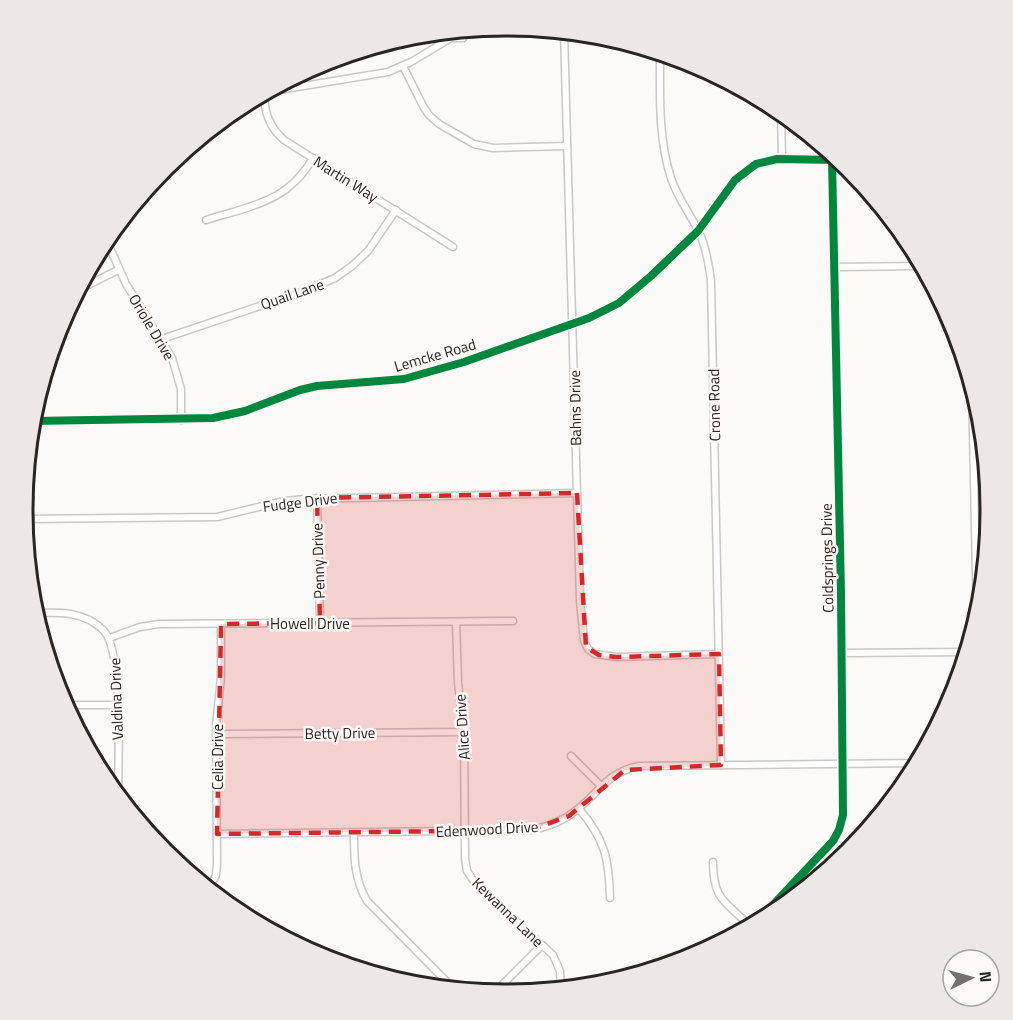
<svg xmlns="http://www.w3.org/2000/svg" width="1013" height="1020" font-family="'Titillium Web',sans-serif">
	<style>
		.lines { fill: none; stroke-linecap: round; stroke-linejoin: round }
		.minor-casing { stroke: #cac7c4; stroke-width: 9 }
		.minor { stroke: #fffefe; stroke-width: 6 }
		.cycleway-casing { stroke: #fef9f6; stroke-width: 11 }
		.cycleway { stroke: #00873e; stroke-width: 8 }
		.marked { fill: #d62828; fill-opacity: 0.2; stroke: #d62828; stroke-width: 4.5; stroke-dasharray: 12 8; stroke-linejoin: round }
		.labels { text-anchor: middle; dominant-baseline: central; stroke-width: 5; stroke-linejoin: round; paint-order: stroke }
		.street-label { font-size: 15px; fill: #292522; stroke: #fef9f6 }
		.rim { fill: none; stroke: #292522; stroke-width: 3 }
	</style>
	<rect width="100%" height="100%" fill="#fcfaf8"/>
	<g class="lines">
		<g class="minor-casing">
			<g id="minor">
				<path d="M 564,32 L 580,600 L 584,641 L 588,649 L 595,654 L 617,657 L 719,654"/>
				<path d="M 660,53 C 660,95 658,138 671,178 C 677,197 690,214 699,232 C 706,247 709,265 711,281 L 721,765"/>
				<path d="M 403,66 L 423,106 L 429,115 L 439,124 L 474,144 L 493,148 L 567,146"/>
				<path d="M 267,92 L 388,72 L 411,62 L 451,38 L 463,38"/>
				<path d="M 265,93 C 263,111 270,128 284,140 L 453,247"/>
				<path d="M 781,112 L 782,159"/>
				<path d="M 206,220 C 251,206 288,202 313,158"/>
				<path d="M 106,239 L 126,284 L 172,358 L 181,389 L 181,420"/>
				<path d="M 835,267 L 922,266"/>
				<path d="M 78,290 L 118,270"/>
				<path d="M 162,339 L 304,291 L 335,278 L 352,266 L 368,251 L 396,210"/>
				<path d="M 972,387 L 977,620"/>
				<path d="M 31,421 L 213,418 L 245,411 L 300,390 L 317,386 L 404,379 L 464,362 L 589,318 L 619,303 L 651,276 L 698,231 L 735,180 L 756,164 L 777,159 L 839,160"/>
				<path d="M 317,498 L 320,623"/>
				<path d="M 23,519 L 217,517 L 284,501 L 306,499 L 577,493"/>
				<path d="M 34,613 C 59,612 84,611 103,630 C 124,649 118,764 118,796"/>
				<path d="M 456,622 L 458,683 L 464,732 L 465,858 L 467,871 L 475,883 L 553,955 L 560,971 L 561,989"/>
				<path d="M 109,638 L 140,627 L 159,624 L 513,621"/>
				<path d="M 842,653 L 967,652"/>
				<path d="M 65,705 L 117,705"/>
				<path d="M 216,734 L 464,732"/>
				<path d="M 571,756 L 601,786"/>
				<path d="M 579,809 C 605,839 609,859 610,898"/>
				<path d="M 354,833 C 354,857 354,879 367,901 L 454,989"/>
				<path d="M 217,834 L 531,830 C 548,827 565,820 578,809 C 600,791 608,772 639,766 L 918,763"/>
				<path d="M 713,862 C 713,900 725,901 750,926"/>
				<path d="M 209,889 L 216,875 L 217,863 L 216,726 L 221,677 L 221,624"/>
				<path d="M 757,922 L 833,841 L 839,830 L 843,815 L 841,593 L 832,160"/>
				<path d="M 494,993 L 542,945"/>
			</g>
		</g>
		<use href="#minor" class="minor"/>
		<g class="cycleway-casing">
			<g id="cycleway">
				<path d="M 31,421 L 213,418 L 245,411 L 300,390 L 317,386 L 404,379 L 464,362 L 589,318 L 619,303 L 651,276 L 698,231 L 735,180 L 756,164 L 777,159 L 839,160"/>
				<path d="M 757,922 L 833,841 L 839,830 L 843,815 L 841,593 L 832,160"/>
			</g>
		</g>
		<use href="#cycleway" class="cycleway"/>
	</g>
	<path class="marked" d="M 577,493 L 586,647 L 599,655 L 617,657 L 719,654 L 721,765 L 625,770 L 569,816 L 531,830 L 217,834 L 221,624 L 320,623 L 317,498 Z"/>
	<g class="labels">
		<g class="street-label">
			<text transform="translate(346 179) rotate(32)">Martin Way</text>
			<text transform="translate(292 294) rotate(-19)">Quail Lane</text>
			<text transform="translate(152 327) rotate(59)">Oriole Drive</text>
			<text transform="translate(435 355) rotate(-16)">Lemcke Road</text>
			<text transform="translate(714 405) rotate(-91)">Crone Road</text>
			<text transform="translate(575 408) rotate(-91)">Bahns Drive</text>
			<text transform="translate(300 502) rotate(-7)">Fudge Drive</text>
			<text transform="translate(827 558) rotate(-91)">Coldsprings Drive</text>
			<text transform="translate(318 561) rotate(-92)">Penny Drive</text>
			<text x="310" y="623">Howell Drive</text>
			<text transform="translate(116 699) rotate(-92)">Valdina Drive</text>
			<text transform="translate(462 727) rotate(-94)">Alice Drive</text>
			<text transform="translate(340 733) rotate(-1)">Betty Drive</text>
			<text transform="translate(217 757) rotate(-90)">Celia Drive</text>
			<text transform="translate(487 829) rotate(-3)">Edenwood Drive</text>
			<text transform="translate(508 912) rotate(44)">Kewanna Lane</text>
		</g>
	</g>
	<path d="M0 0H1013V1020H0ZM506 36H507A473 473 0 0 1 980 509V511A473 473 0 0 1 507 984H506A473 473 0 0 1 33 511V509A473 473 0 0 1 506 36Z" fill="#ede8e5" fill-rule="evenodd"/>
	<path class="rim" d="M506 36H507A473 473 0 0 1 980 509V511A473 473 0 0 1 507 984H506A473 473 0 0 1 33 511V509A473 473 0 0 1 506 36Z"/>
	<g transform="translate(971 978) rotate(85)"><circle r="28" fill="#fef9f6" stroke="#a9a4a1" stroke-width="1.5"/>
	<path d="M0-4.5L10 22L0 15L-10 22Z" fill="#73706d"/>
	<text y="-9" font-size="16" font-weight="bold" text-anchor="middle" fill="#292522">N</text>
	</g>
</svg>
